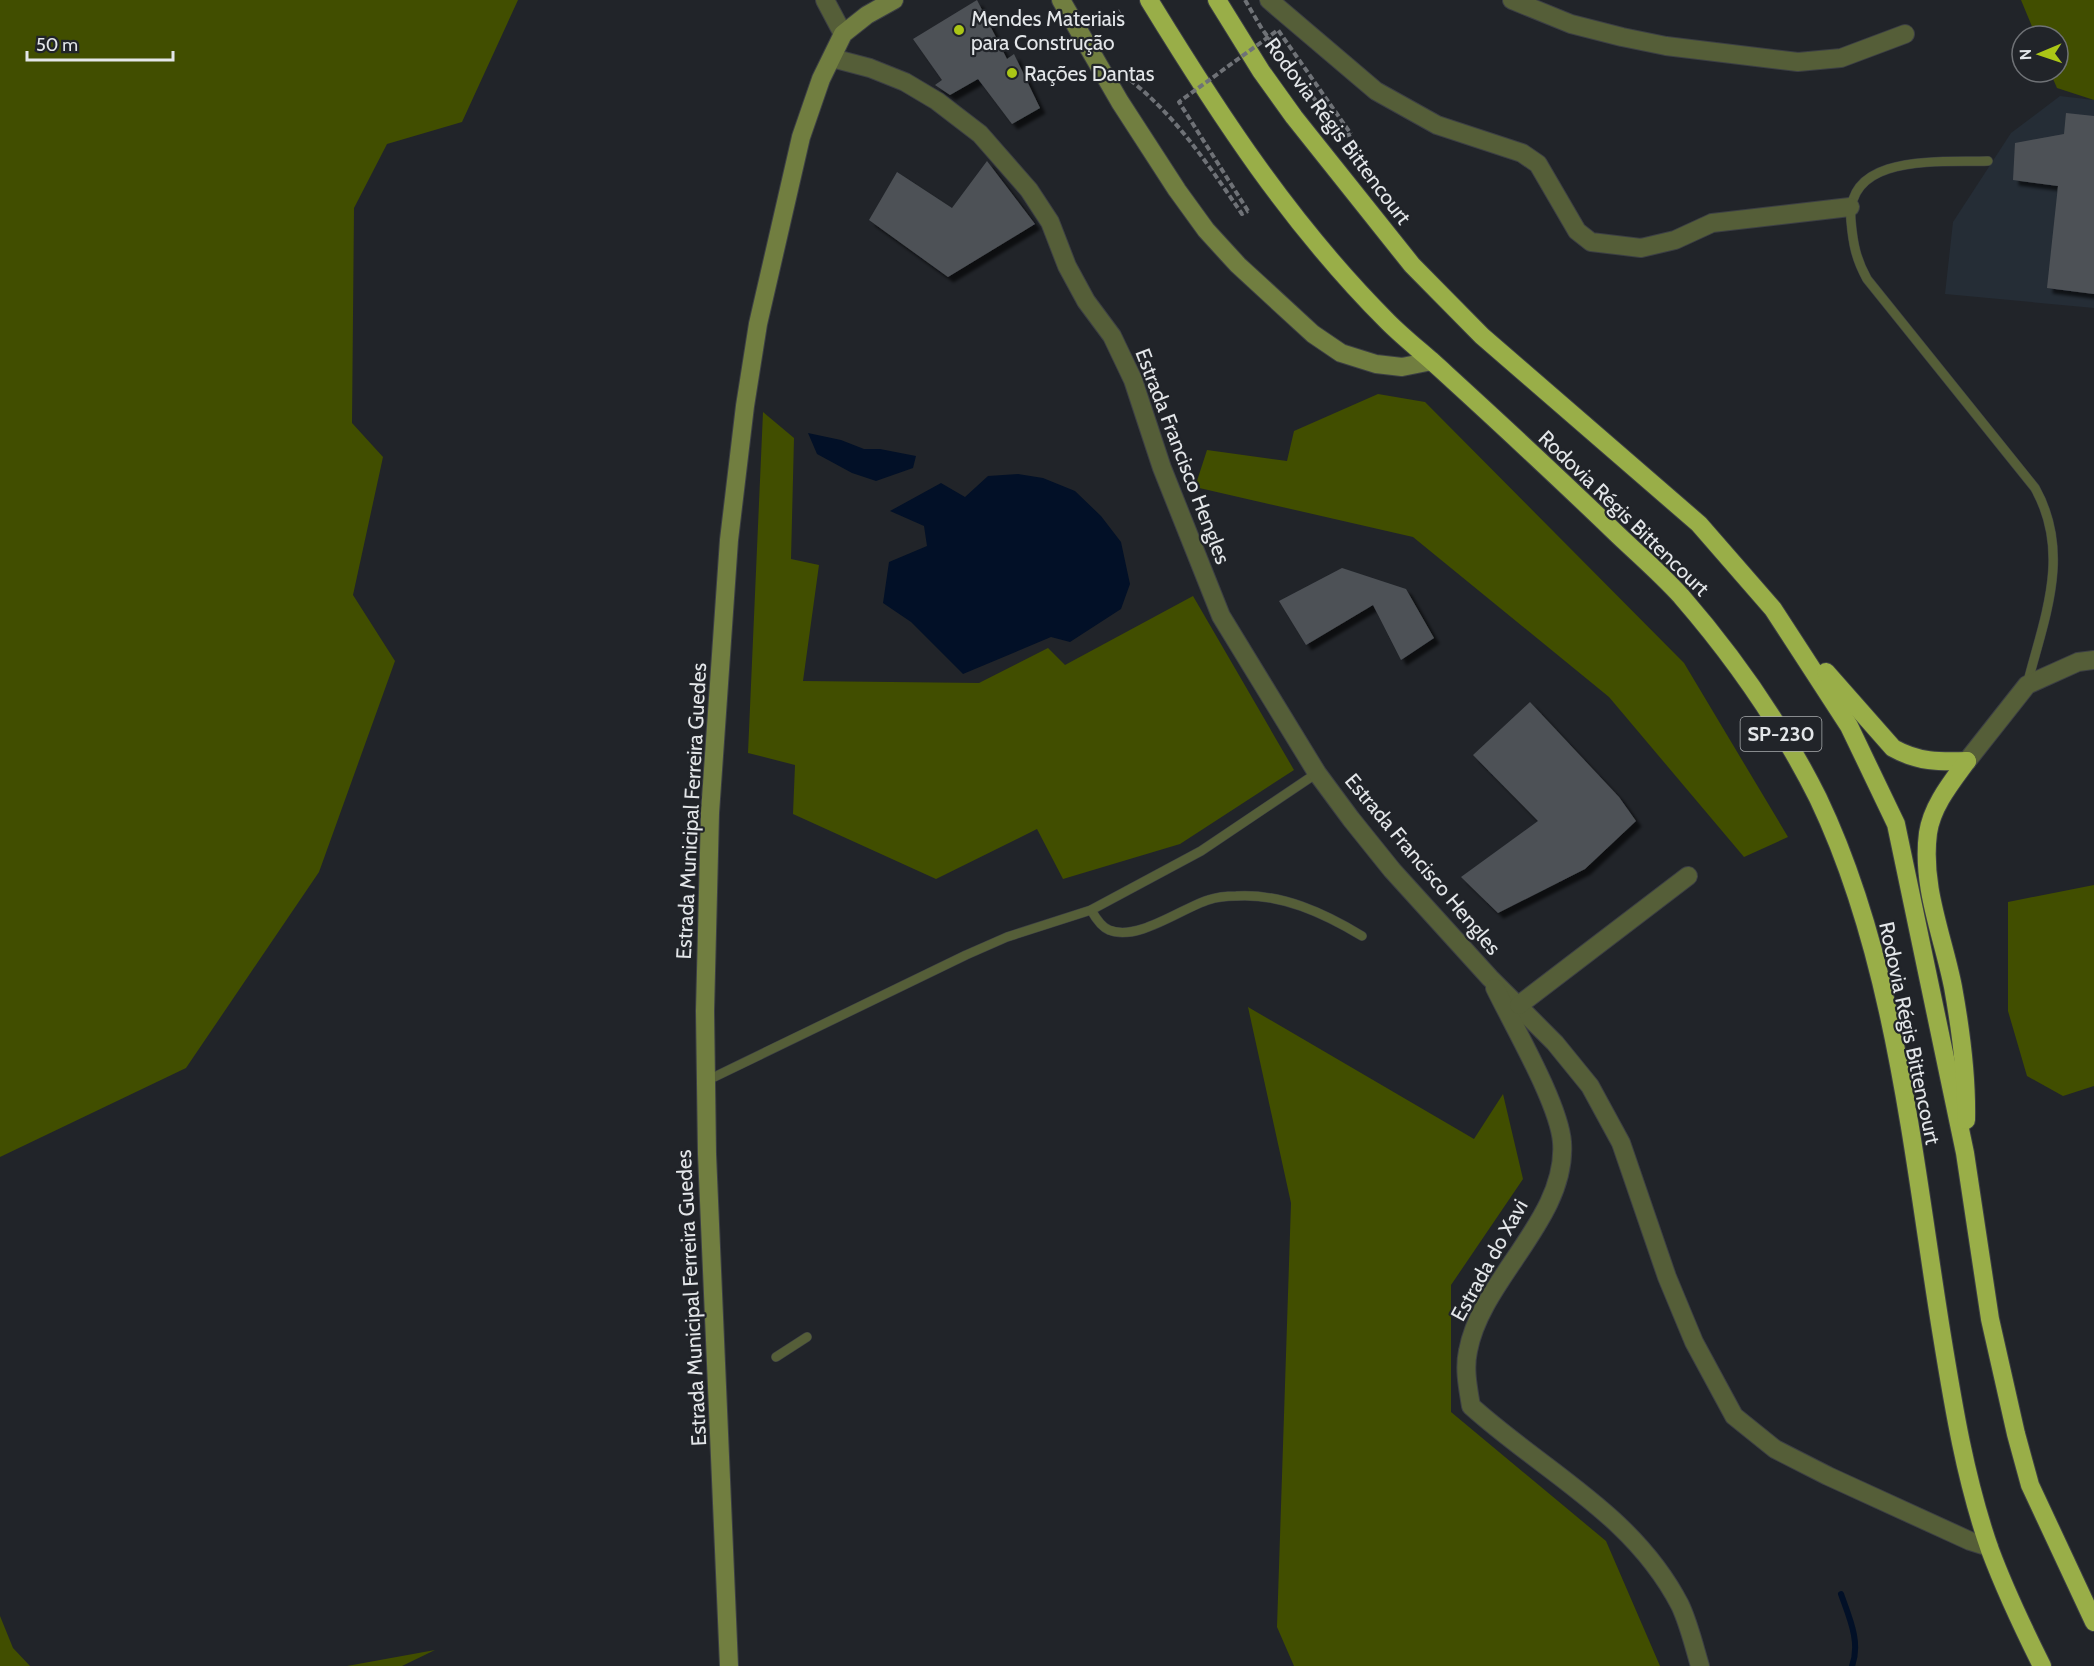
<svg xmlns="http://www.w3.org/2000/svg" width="2094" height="1666" font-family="Cabin,sans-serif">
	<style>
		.built { fill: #252d36 }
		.green { fill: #414e00 }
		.water { fill: #021027 }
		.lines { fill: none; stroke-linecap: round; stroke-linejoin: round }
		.stream { stroke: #021027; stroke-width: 6 }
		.building { fill: #4d5156; filter: url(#shadow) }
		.lane-casing { stroke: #3c3f44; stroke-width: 10 }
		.street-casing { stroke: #3c3f44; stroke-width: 20 }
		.secondary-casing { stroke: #3c3f44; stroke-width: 20 }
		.highway-casing { stroke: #3c3f44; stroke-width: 20 }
		.path { stroke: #6f7277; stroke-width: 4; stroke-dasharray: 6 3; stroke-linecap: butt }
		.lane { stroke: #555e38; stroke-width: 9 }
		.street { stroke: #555e38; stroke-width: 18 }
		.secondary { stroke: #717e40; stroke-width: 18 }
		.highway { stroke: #99ae48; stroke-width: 18 }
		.path-bridge { stroke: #6f7277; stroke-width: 4; stroke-dasharray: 6 3; stroke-linecap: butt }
		.poi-dot { fill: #abc616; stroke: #212429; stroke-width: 2 }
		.labels { text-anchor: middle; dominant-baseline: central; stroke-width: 4.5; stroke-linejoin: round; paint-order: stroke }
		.shield { fill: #212429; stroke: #a9acaf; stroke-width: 1.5 }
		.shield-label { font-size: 20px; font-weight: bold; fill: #e3e6e9 }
		.poi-label { font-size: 21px; fill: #e3e6e9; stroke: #212429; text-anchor: start }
		.street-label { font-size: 21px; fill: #e3e6e9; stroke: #212429 }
	</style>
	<defs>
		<filter id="shadow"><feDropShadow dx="5.5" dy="5.5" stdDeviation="1.5" flood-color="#0009"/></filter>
	</defs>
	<rect width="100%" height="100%" fill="#212429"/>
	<path class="built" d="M 2060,96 L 2094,100 L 2094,308 L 1945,294 L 1953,222 L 2011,133 Z"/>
	<g class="green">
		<path d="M 0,0 L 518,0 L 462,122 L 387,144 L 354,208 L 352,423 L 383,457 L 353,595 L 395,661 L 319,872 L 186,1068 L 0,1157 Z"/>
		<path d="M 2021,0 L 2094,0 L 2094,100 L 2057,88 L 2050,72 L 2058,72 L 2058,36 L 2036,36 Z"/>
		<path d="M 1378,394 L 1425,402 L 1684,663 L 1788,837 L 1744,857 L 1609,697 L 1413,537 L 1195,487 L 1207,450 L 1287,461 L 1294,431 Z"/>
		<path d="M 763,412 L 794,438 L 791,559 L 819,565 L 803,681 L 979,683 L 1048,648 L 1065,665 L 1193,596 L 1294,770 L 1180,844 L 1063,879 L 1037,829 L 936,879 L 793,814 L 795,765 L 748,753 Z"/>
		<path d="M 2094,885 L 2094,1086 L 2063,1096 L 2027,1076 L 2008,1011 L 2008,902 Z"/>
		<path d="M 1248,1007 L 1474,1139 L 1503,1094 L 1523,1179 L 1451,1285 L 1451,1412 L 1606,1541 L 1660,1666 L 1294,1666 L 1277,1627 L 1291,1203 Z"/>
		<path d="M 0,1616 L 13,1648 L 30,1666 L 0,1666 Z"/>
		<path d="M 435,1650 L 402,1666 L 347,1666 Z"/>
	</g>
	<g class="water">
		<path d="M 808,433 L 841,440 L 864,449 L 880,449 L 916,456 L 913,468 L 876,481 L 852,473 L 817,454 Z"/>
		<path d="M 1018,474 L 1043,478 L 1075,491 L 1101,516 L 1121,542 L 1130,584 L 1121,609 L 1070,642 L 1051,637 L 963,674 L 911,622 L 883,603 L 889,562 L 927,546 L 924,526 L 890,511 L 941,483 L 965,497 L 988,476 Z"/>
	</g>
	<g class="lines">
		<path class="stream" d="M 1841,1594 C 1849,1617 1861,1642 1852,1666"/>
	</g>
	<g class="building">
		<path d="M 977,0 L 1007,59 L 1014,54 L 1040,108 L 1012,124 L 978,79 L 950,95 L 935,85 L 942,80 L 913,39 Z"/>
		<path d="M 2066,113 L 2094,116 L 2094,294 L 2047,288 L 2058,186 L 2013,180 L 2015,143 L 2064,134 Z"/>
		<path d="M 987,161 L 1035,224 L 948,277 L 869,220 L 897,172 L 952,208 Z"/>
		<path d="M 1342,568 L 1406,589 L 1434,638 L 1401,660 L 1373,605 L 1306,645 L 1279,601 Z"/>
		<path d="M 1530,702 L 1619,797 L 1636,821 L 1585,869 L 1498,913 L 1461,877 L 1538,821 L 1473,755 Z"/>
	</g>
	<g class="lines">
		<g class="lane-casing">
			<g id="lane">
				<path d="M 1988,161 C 1942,163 1845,152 1851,221 C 1853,244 1856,259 1867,279 L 2035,488 C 2072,554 2044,618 2027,685"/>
				<path d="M 1091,910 C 1095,917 1101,927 1109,930 C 1137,942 1182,908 1208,900 C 1217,897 1227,896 1236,896 C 1281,893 1324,913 1362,936"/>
				<path d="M 706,1081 L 966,955 L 1007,937 L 1091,910 L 1201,851 L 1317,773"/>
				<path d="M 776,1357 L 807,1337"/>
			</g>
		</g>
		<g class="street-casing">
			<g id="street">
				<path d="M 825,0 L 843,34"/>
				<path d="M 1269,0 L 1376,91 L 1437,125 L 1522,153 L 1538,164 L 1577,231 L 1591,242 L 1641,248 L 1675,240 L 1712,223 L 1850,207"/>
				<path d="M 1512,0 L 1571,24 L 1622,37 L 1666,46 L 1798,62 L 1841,58 L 1905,34"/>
				<path d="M 832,58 L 870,68 L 905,82 L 937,101 L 980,134 L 1029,190 L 1050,222 L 1067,266 L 1086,301 L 1112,336 L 1133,380 L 1162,468 L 1221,616 L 1317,773 L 1351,819 L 1392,870 L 1490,978 L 1555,1043 L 1590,1086 L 1621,1143 L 1667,1277 L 1694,1342 L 1734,1416 L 1775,1449 L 1828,1476 L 1970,1541 L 1989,1547"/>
				<path d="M 1967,761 L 2027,685 L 2078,662 L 2094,660"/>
				<path d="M 1495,988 C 1513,1025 1559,1104 1562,1142 C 1568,1218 1481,1279 1468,1351 C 1464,1369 1468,1388 1471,1406 C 1544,1472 1633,1514 1680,1605 C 1689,1624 1694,1646 1700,1666"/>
				<path d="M 1519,1005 L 1688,876"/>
			</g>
		</g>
		<g class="secondary-casing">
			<g id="secondary">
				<path d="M 1061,0 L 1120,102 L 1177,190 L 1206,230 L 1238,265 L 1313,334 L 1341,353 L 1376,364 L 1402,367 L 1432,361"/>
				<path d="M 729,1666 L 707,1154 L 705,1011 L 710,813 L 729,540 L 745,406 L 758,324 L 801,137 L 821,79 L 843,34 L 867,15 L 894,0"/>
			</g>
		</g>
		<g class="highway-casing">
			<g id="highway">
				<path d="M 1149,0 C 1220,116 1291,225 1388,322 C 1406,340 1427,356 1446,374 C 1504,427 1561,480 1618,535 C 1639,555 1661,574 1681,596 C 1733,656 1782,726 1818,798 C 1895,959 1913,1156 1941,1330 C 1953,1404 1965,1479 1990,1550 C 2005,1590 2023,1628 2042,1666"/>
				<path d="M 1217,0 L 1261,71 L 1294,117 L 1412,265 L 1482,336 L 1699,524 L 1773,609 L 1849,726 L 1896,824 L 1965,1153 L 1990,1319 L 2016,1434 L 2030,1485 L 2094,1622"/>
				<path d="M 1826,672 L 1893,748 C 1918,762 1939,762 1967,761"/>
				<path d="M 1966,1120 C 1967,1075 1961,1031 1953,987 C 1943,936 1921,887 1928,833 C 1932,806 1951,783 1967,761"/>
			</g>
		</g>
		<g class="path">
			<path d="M 1245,0 L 1262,29 L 1343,137 L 1351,134"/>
			<path d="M 1096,25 L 1120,11"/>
			<path d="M 1130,80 C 1177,117 1209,166 1242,214 L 1248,211"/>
		</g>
		<use href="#lane" class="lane"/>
		<use href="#street" class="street"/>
		<use href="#secondary" class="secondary"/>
		<use href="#highway" class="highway"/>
		<path class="path-bridge" d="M 1248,211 L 1179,102 L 1278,30 L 1351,134"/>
	</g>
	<g class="poi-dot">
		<circle cx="959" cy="30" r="6"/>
		<circle cx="1012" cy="73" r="6"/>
	</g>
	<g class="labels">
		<rect class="shield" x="1740.5" y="717" width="81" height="34" rx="4.5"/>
		<g class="shield-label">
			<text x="1781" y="734">SP-230</text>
		</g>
		<g class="poi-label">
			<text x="971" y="18">Mendes Materiais<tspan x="971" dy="24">para Construção</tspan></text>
			<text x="1024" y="73">Rações Dantas</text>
		</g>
		<g class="street-label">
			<text transform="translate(1338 131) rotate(53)">Rodovia Régis Bittencourt</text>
			<text transform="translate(1183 456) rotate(69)">Estrada Francisco Hengles</text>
			<text transform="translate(1624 513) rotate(44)">Rodovia Régis Bittencourt</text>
			<text transform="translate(691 811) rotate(-87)">Estrada Municipal Ferreira Guedes</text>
			<text transform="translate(1423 864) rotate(50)">Estrada Francisco Hengles</text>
			<text transform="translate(1910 1033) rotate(78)">Rodovia Régis Bittencourt</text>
			<text transform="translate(1489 1260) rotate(-61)">Estrada do Xavi</text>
			<text transform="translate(691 1298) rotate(-93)">Estrada Municipal Ferreira Guedes</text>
		</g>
	</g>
	<g transform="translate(2040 54) rotate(268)"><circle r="28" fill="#212429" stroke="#6f7276" stroke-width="1.5"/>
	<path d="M0-4.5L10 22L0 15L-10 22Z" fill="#abc616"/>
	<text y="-9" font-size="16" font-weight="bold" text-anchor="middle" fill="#e3e6e9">N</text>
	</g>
	<path d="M27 51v9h146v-9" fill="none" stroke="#e3e6e9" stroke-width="3"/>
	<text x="36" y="51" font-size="18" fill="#e3e6e9" stroke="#212429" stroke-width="4.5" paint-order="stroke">50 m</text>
</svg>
